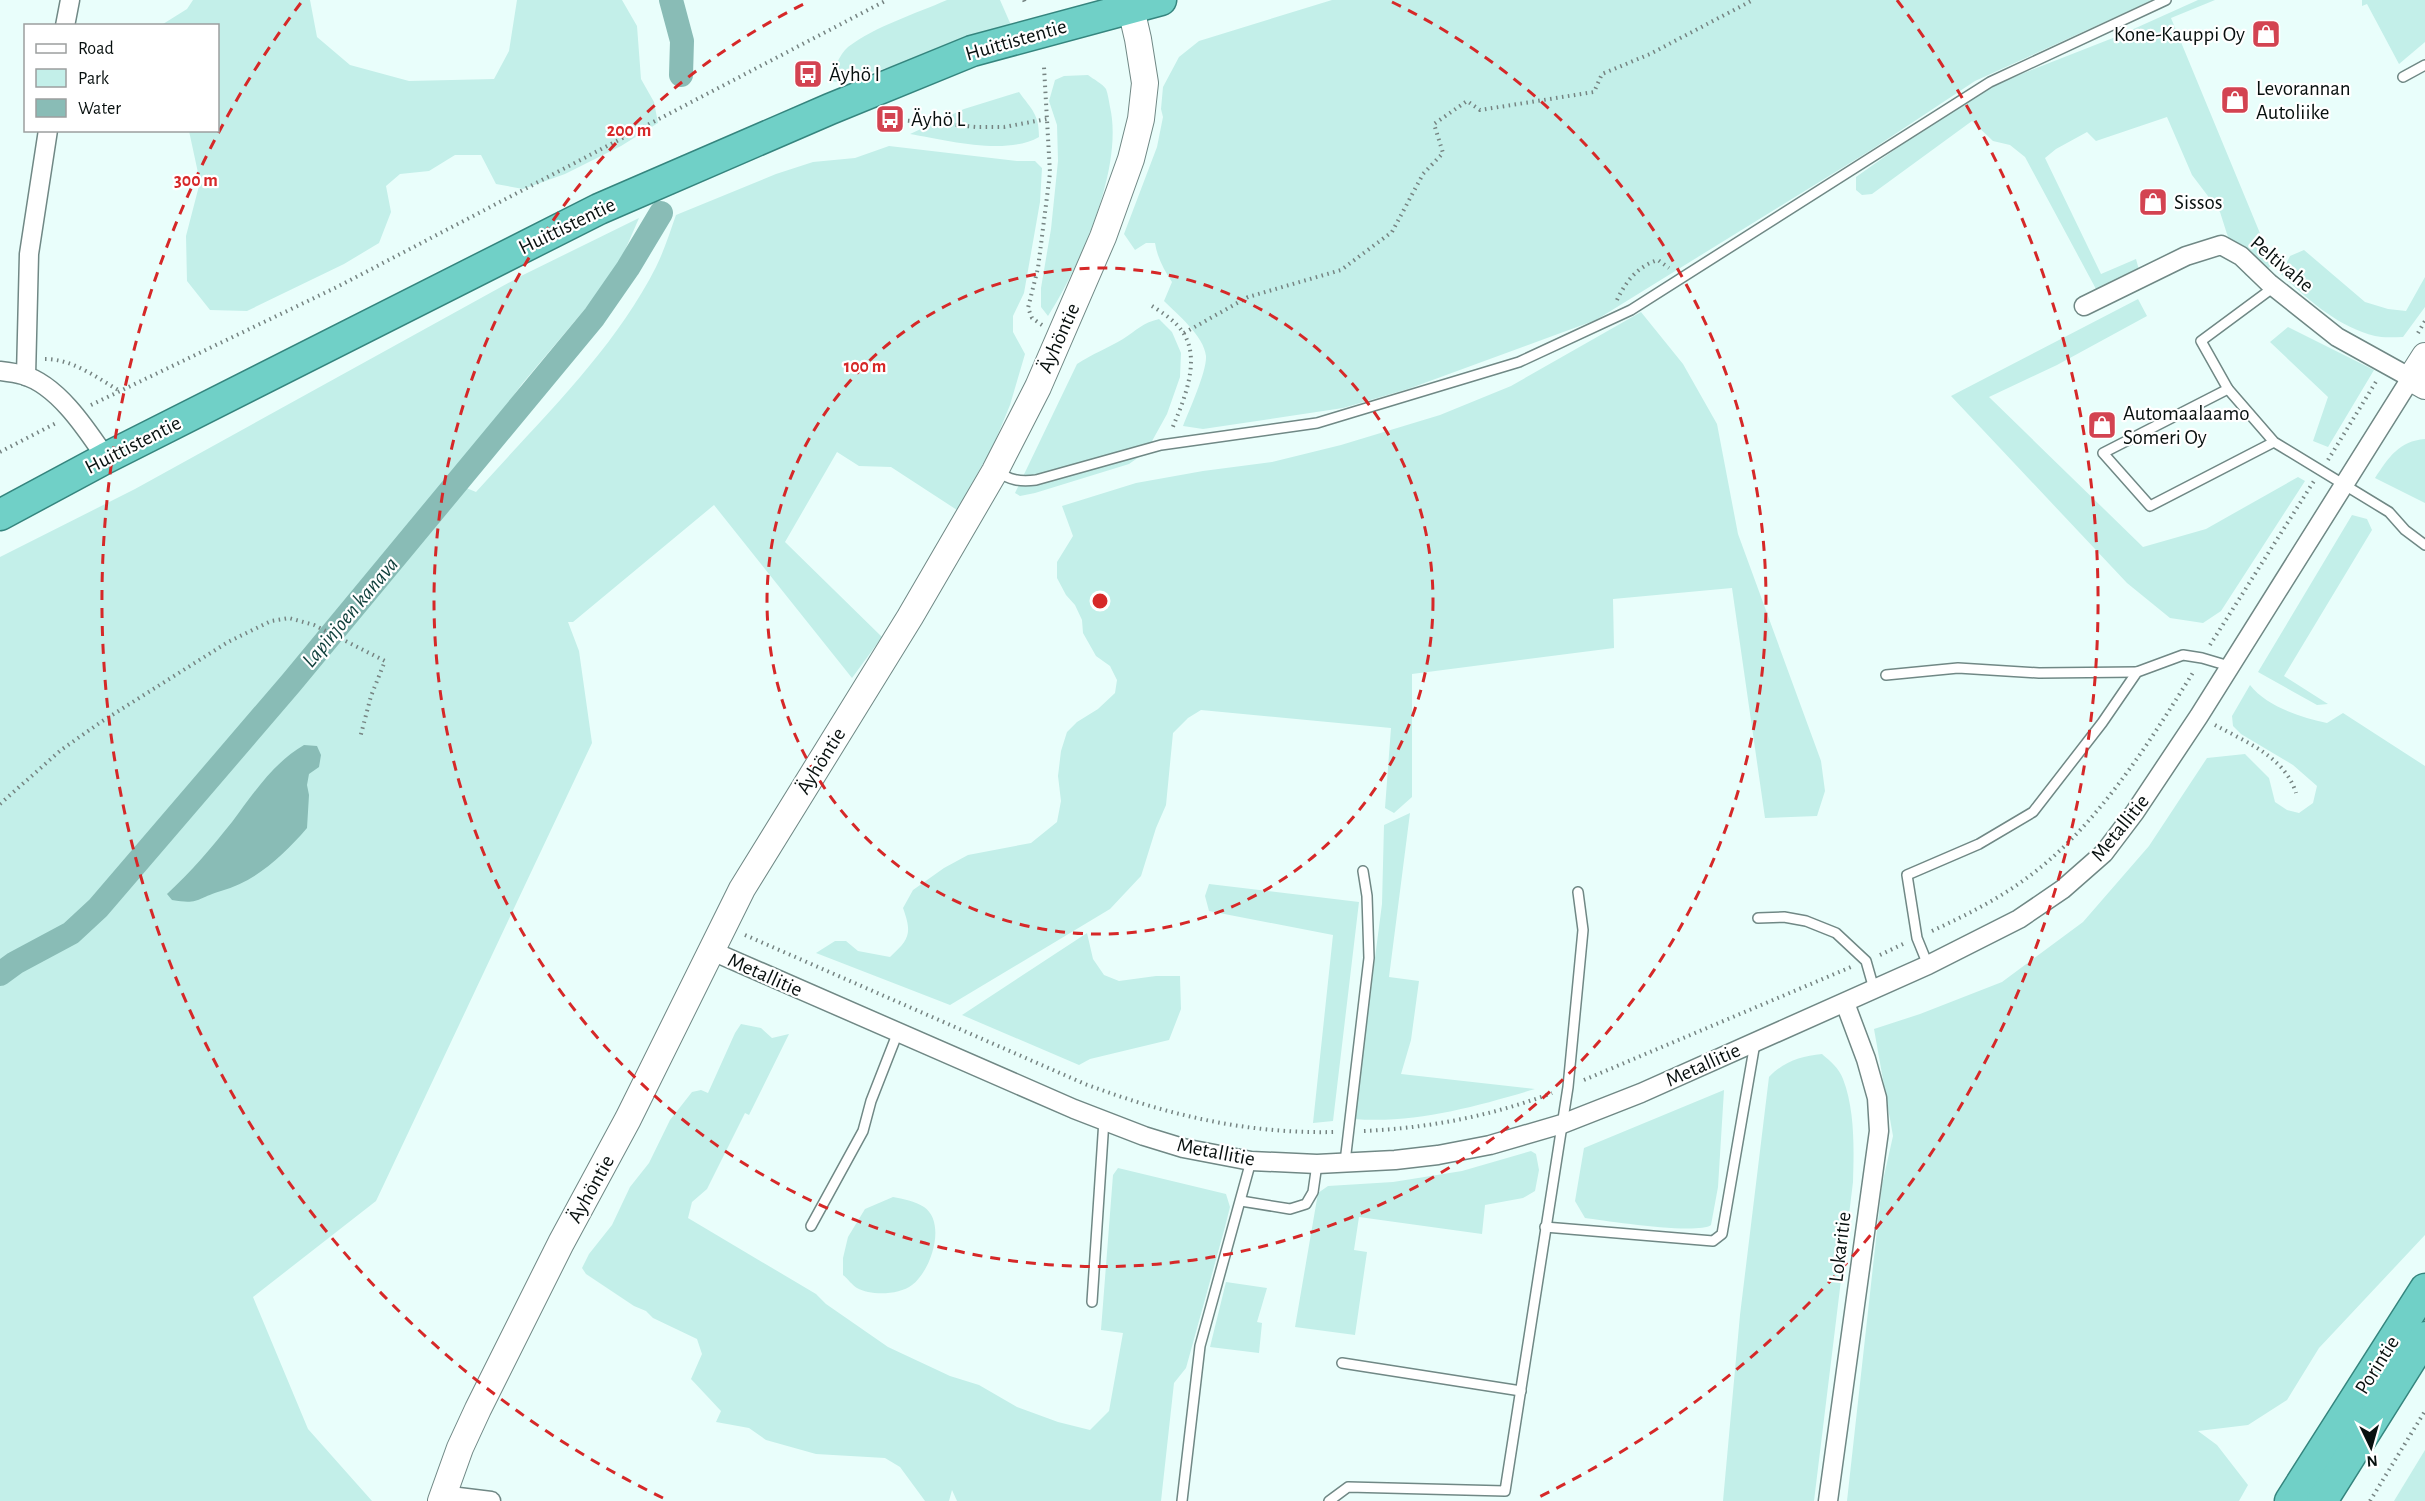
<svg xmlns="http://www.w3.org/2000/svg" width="2425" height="1501" font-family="'Alegreya Sans',sans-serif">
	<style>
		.green { fill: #c3efe9 }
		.water { fill: #89bcb6 }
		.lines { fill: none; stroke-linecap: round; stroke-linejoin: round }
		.canal { stroke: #89bcb6; stroke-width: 24 }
		.service-casing { stroke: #708885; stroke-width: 12 }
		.minor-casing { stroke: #708885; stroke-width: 21 }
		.secondary-casing { stroke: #708885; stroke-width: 28 }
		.trunk-casing { stroke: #35857e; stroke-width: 33 }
		.path { stroke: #768482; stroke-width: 4; stroke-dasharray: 1.5 4.5; stroke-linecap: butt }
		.service { stroke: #fff; stroke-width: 9 }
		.minor { stroke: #fff; stroke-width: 18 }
		.secondary { stroke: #fff; stroke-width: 26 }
		.trunk { stroke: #70d0c7; stroke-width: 30 }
		.ring { fill: none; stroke: #d62828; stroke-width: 3; stroke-dasharray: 10 8 }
		.labels { text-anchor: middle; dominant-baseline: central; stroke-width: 4.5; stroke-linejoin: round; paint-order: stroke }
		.poi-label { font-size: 21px; fill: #08100f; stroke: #fff; text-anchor: start }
		.street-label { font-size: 21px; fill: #08100f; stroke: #fff }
		.water-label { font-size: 22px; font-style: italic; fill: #0e3e3a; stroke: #fff }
		.centre { fill: #d62828; stroke: #fff; stroke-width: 3 }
		.ring-label { font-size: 18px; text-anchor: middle; font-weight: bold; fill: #d62828; stroke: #fff; stroke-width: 4.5; stroke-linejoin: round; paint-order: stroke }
	</style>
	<rect width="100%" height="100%" fill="#e9fefb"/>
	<g class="green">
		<path d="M 193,0 L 310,0 L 317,37 L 350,65 L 409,81 L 494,79 L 509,51 L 517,0 L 622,0 L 637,26 L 641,79 L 654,102 L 658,123 L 621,146 L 565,174 L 523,189 L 496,184 L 481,155 L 455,155 L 429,171 L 400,174 L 386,186 L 391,212 L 379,243 L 344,264 L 247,311 L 210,310 L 187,281 L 186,236 L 200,182 L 189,131 L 218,130 L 218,26 L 163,24 L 187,9 Z"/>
		<path d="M 947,0 L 1000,0 L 1014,32 L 837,82 L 831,81 C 832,71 840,54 848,47 C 876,26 915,14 947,0 Z"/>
		<path d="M 1332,0 L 2153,0 L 1975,81 L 1871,150 L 1596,320 L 1408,389 L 1343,408 L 1203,429 L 1183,426 C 1189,411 1207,371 1206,356 C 1204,336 1177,314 1164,301 L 1172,282 C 1164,270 1157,257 1155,243 L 1146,243 L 1135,250 L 1124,234 L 1157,147 L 1163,117 L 1161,109 L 1163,87 L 1179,57 L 1199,41 Z"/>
		<path d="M 2198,0 L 2215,0 L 2171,18 L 2264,243 L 2278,257 L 2268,269 L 2254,280 L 2245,275 L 2227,234 L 2220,212 L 2192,175 L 2167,117 L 2096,141 L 2087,132 L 2056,149 L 2045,158 L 2101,274 L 2136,259 L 2139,270 L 2096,289 L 2025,157 L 2010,145 L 1993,141 L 1972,121 L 1872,194 L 1862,195 L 1856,190 L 1856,177 L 1914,136 L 1996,84 L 2118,36 Z"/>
		<path d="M 2362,0 L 2425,0 L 2425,42 L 2399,64 L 2367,4 L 2362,6 Z"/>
		<path d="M 1088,75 C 1093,79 1103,84 1106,89 C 1108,94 1109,102 1110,107 C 1124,167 1080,266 1048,316 L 1041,307 L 1041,288 L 1051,229 L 1058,161 L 1057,125 L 1049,101 L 1055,80 L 1064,76 Z"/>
		<path d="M 1019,92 C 1032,110 1039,114 1039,137 C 1006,156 946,140 910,134 L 964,109 Z"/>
		<path d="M 889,146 L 1017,161 L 1035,161 L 1042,168 L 1040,202 L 1024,293 L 1013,316 L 1013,332 L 1025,354 L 1010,405 L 994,444 L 957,510 L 891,467 L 859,466 L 837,452 L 785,542 L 882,637 L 852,678 L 714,505 L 573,622 L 568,622 L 579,651 L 592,743 L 376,1201 L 253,1297 L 308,1429 L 372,1501 L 0,1501 L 0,557 L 135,489 L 521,276 L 639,218 L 623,255 L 606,284 L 522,384 L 461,467 L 447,480 L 476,492 C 539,421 613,352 656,267 C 664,251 670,232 676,215 L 776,174 L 813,162 L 855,158 Z"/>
		<path d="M 2304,250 L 2365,302 L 2388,309 L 2406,311 L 2425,277 L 2425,307 L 2403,337 C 2394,337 2383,338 2375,336 C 2338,327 2307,299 2281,274 L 2290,256 Z"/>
		<path d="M 2138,299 L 2147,316 L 2057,365 L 1989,397 L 2143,547 L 2206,529 L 2298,477 L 2305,481 L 2221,611 L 2203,623 L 2170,618 L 2127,583 L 1951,396 Z"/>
		<path d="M 1641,312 L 1683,364 L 1717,424 L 1738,534 L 1821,761 L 1825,791 L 1817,816 L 1765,818 L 1732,588 L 1613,599 L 1614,648 L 1412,674 L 1412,797 L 1394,813 L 1385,808 L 1391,728 L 1201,710 L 1188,718 L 1173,733 L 1166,805 L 1156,828 L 1141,876 L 1110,909 L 950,1005 L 816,953 L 835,941 L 846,941 L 858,951 L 890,957 C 910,939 912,933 903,908 L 913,890 L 944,868 L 968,855 L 1031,843 L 1057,822 L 1061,801 L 1058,776 L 1061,751 L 1067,732 L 1077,722 L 1098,709 L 1115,693 L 1117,680 L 1110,666 L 1096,656 L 1083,633 L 1082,620 L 1075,605 L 1066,595 L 1057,578 L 1057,562 L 1073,536 L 1062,506 L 1136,483 L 1203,471 L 1272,462 L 1341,445 L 1440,415 L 1511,386 Z"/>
		<path d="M 1159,319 L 1172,332 L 1181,353 L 1180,377 L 1167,414 L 1146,452 L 1129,464 L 1035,493 L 1020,496 L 1015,493 L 1077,364 C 1092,354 1108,348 1123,339 C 1137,330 1142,323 1159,319 Z"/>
		<path d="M 2288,327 L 2374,370 L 2328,447 L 2313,441 L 2328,397 L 2270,342 Z"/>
		<path d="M 2425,439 L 2425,503 L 2375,478 C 2389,457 2399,441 2425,439 Z"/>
		<path d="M 2352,515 L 2367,519 L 2372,530 L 2284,676 L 2328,704 L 2317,705 L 2258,672 Z"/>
		<path d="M 2250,685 C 2267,707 2301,717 2327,723 L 2343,713 L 2425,766 L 2425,1235 L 2319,1348 L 2287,1400 L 2248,1425 L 2198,1431 L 2217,1445 L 2248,1485 L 2239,1501 L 1847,1501 L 1882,1185 L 1893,1136 L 1874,1029 L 1920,1014 L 2002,982 L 2083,922 L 2149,846 L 2207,758 L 2245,754 L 2269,778 L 2275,802 L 2287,810 L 2299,813 L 2313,803 L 2317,786 L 2293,765 L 2241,734 L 2233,726 L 2232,716 Z"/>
		<path d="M 1410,813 L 1389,977 L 1419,981 L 1411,1040 L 1401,1074 L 1535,1089 C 1477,1106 1415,1124 1354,1119 L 1382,904 L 1384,825 Z"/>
		<path d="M 1209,884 L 1359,902 L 1333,1121 L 1313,1123 L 1333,935 L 1209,911 L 1205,896 Z"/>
		<path d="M 1087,933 L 1093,959 L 1104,975 L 1119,981 L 1156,976 L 1180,976 L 1181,1009 L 1169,1040 L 1090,1059 L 1079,1065 L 962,1015 Z"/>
		<path d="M 741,1024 L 761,1028 L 772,1038 L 789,1034 L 749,1115 L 745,1113 L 707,1189 L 692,1202 L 688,1218 L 816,1294 L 826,1304 L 888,1347 L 950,1376 L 979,1385 L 1017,1407 L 1058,1422 L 1090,1430 L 1109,1411 L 1123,1333 L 1101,1330 L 1113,1175 L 1118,1168 L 1226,1194 L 1230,1207 L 1225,1227 L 1186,1368 L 1174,1383 L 1161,1501 L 957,1501 L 952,1490 L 949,1501 L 925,1501 L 900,1467 L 885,1458 L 816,1454 L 766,1440 L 749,1428 L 716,1422 L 721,1411 L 691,1379 L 702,1354 L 697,1339 L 653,1318 L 646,1311 L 634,1306 L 586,1274 L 582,1268 L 589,1254 L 612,1225 L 630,1187 L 649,1163 L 670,1120 L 692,1092 L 701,1090 L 708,1093 L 735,1033 Z"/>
		<path d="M 1822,1054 C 1830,1061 1839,1068 1843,1079 C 1855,1110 1854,1149 1853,1182 L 1814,1501 L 1723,1501 L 1740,1315 L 1769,1077 C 1783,1062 1801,1056 1822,1054 Z"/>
		<path d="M 1724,1090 L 1718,1187 L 1711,1225 C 1697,1235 1607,1221 1585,1218 L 1575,1201 L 1584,1148 Z"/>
		<path d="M 1531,1151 L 1536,1154 L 1539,1170 L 1535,1191 L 1523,1198 L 1485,1205 L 1482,1234 L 1359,1217 L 1354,1250 L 1367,1252 L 1355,1335 L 1295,1327 L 1318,1193 L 1328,1186 L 1393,1182 L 1462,1171 Z"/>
		<path d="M 893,1197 C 903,1199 915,1201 924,1207 C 947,1223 931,1271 912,1285 C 899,1295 871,1296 857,1288 C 852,1285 848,1279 843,1275 L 843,1258 L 848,1237 L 865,1209 Z"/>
		<path d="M 1226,1282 L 1267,1288 L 1257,1322 L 1262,1323 L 1259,1353 L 1210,1347 Z"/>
		<path d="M 2425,1450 L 2425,1501 L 2394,1501 Z"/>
	</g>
	<path class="water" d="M 304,745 L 317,746 L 321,755 L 319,767 L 309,774 L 307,785 L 309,795 L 307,828 C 283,856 256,881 221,891 C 197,898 200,905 172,900 L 167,894 C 191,872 212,847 232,822 C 253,794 273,763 304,745 Z"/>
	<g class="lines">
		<g class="canal">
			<path d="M 671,0 L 682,41 L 681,75"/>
			<path d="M 0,974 L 15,963 L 71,933 L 98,908 L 291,683 L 594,317 L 628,268 L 661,213"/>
		</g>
		<g class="service-casing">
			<g id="service">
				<path d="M 2403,77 L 2425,65"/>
				<path d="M 2228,389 L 2201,341 L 2274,287"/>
				<path d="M 2274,442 L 2228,389 L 2103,453 L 2150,506 L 2274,442 L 2389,512 L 2405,530 L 2425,545"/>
				<path d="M 996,471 C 1010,480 1019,482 1036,480 L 1161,445 L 1317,423 L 1519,362 L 1631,310 L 1990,82 L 2166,0"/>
				<path d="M 1886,675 L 1958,668 L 2039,673 L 2137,672"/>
				<path d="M 1758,918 L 1784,917 L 1806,921 L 1836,933 L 1866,961 L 1874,989"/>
				<path d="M 1928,965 L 1917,938 L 1907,875 L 1979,844 L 2033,812 L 2102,723 L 2137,672 L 2183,655 L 2202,658 L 2229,666"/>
				<path d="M 1345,1162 L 1369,958 L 1367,896 L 1363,871"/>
				<path d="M 1241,1201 L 1290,1209 L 1306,1204 L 1313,1192 L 1317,1164"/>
				<path d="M 811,1226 L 863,1131 L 871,1101 L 898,1032"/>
				<path d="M 1545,1227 L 1713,1241 L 1722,1234 L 1755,1043"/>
				<path d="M 1092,1302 L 1104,1120"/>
				<path d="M 1342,1363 L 1521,1391"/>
				<path d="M 1182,1501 L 1200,1346 L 1251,1161"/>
				<path d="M 1329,1501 L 1348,1487 L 1505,1491 L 1568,1087 L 1583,930 L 1578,892"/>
			</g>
		</g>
		<g class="minor-casing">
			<g id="minor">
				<path d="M 65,26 L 70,0"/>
				<path d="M 0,371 C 8,372 16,373 23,375 C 58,385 87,430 106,458"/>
				<path d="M 26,376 L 29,254 L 48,130"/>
				<path d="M 712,951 L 1074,1109 L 1144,1136 L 1183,1148 L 1251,1161 L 1317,1164 L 1395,1160 L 1438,1155 L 1490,1145 L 1562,1124 L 1641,1093 L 1928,965 L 2019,919 L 2063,889 L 2104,853 L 2135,812 L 2199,716 L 2411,378 L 2337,337 L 2269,283 L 2241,256 L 2221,245 L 2186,256 L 2084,306"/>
				<path d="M 442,1495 L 491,1501"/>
				<path d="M 1828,1501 L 1879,1131 L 1877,1098 L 1866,1059 L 1845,1003"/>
			</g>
		</g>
		<g class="secondary-casing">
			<g id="secondary">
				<path d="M 2425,356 L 2411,378 L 2425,386"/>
				<path d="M 441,1501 L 460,1448 L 478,1409 L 561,1243 L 628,1119 L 742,889 L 910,617 L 995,471 L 1038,387 L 1103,237 L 1131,159 L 1141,119 L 1145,83 L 1138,39 L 1129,0"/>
			</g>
		</g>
		<g class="trunk-casing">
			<g id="trunk">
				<path d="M 0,515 L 106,458 L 599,209 L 830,109 L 972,51 L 1161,0"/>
				<path d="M 2290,1501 L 2425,1289"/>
				<path d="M 2322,1501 L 2425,1337"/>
			</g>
		</g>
		<g class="path">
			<path d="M 1024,0 L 1026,5"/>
			<path d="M 890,119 L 976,127 L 1004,127 L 1047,119"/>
			<path d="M 1617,300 C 1626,281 1638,266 1658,260 L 1669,268"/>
			<path d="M 1152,306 C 1163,313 1177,322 1184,334 C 1201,362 1183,402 1172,429"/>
			<path d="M 1042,325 L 1032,318 L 1028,308 L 1038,268 L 1050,173 L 1044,67"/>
			<path d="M 1184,333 L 1248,297 L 1341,270 L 1392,232 L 1423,174 L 1443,153 L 1434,124 L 1467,101 L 1480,110 L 1594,92 L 1602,74 L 1650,54 L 1753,0"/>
			<path d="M 2418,333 L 2425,321"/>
			<path d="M 45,359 C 73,359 97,378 120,391"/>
			<path d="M 91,405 L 337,287 L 887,0"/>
			<path d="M 0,452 L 58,422"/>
			<path d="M 2328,460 L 2377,380"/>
			<path d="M 2210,645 L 2314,481"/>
			<path d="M 2215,725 C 2246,742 2285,757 2296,793"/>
			<path d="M 0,804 L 61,750 L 101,722 L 228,642 L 271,621 L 289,618 L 314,625 L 385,661 L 371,696 L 360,738"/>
			<path d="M 1932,931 C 1964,916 1995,901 2024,880 C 2094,831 2149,743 2194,671"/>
			<path d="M 745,935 L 1085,1084 C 1168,1115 1246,1134 1335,1132"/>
			<path d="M 1880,955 L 1903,944"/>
			<path d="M 1584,1080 L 1851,967"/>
			<path d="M 1364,1131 C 1429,1128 1491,1116 1552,1093"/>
			<path d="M 2370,1501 L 2425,1411"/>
		</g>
		<use href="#service" class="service"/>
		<use href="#minor" class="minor"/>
		<use href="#secondary" class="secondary"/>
		<use href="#trunk" class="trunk"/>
	</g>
	<g class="ring">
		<circle cx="1100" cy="601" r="333"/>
		<path d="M1392 2A666 666 0 1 1 808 2"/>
		<path d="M663 1498A998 998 0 0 1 303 0M1897 0A998 998 0 0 1 1537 1498"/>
	</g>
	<defs>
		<g id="shop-square" transform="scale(1.5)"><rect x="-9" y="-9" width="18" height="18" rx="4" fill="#d34351" stroke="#fff"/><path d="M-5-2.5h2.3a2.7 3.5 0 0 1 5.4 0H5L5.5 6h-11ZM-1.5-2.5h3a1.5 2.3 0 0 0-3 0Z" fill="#fff"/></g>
		<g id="bus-square" transform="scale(1.5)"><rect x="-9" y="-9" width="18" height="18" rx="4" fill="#d34351" stroke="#fff"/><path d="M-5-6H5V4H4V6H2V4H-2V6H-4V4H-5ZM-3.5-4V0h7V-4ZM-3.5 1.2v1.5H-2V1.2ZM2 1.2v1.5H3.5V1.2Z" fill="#fff"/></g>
	</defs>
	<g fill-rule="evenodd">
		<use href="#shop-square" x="2266" y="34"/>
		<use href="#bus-square" x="808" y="74"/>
		<use href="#shop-square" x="2235" y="100"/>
		<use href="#bus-square" x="890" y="119"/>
		<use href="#shop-square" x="2153" y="202"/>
		<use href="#shop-square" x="2102" y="425"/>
	</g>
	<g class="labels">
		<g class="poi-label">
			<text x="2245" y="34" text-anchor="end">Kone-Kauppi Oy</text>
			<text x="829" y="74">Äyhö I</text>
			<text x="2256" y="88">Levorannan<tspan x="2256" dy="24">Autoliike</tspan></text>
			<text x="911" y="119">Äyhö L</text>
			<text x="2174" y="202">Sissos</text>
			<text x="2123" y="413">Automaalaamo<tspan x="2123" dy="24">Someri Oy</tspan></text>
		</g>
		<g class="street-label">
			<text transform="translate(1016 40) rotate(-16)">Huittistentie</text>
			<text transform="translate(567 226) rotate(-26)">Huittistentie</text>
			<text transform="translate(2282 264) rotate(40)">Peltivahe</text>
			<text transform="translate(1059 338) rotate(-66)">Äyhöntie</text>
			<text transform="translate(133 445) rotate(-27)">Huittistentie</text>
			<text transform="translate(821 761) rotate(-58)">Äyhöntie</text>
			<text transform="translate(2120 828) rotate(-51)">Metallitie</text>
			<text transform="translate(765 975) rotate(24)">Metallitie</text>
			<text transform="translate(1703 1065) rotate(-24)">Metallitie</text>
			<text transform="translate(1216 1152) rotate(11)">Metallitie</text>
			<text transform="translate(591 1189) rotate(-61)">Äyhöntie</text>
			<text transform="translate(1840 1247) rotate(-83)">Lokaritie</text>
			<text transform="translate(2377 1365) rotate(-58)">Porintie</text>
		</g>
		<g class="water-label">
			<text transform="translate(350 612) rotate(-50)">Lapinjoen kanava</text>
		</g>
	</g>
	<circle cx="1100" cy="601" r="9" class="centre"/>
	<g class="ring-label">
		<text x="629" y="136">200 m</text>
		<text x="196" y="186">300 m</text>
		<text x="865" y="372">100 m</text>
	</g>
	<rect x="24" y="24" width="195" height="108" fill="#ffffff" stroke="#9c9f9f" stroke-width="1.5"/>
	<rect x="36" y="44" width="30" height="9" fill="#ffffff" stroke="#9c9f9f" stroke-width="1.5"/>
	<text x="78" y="54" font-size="18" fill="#08100f">Road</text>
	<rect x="36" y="69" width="30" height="18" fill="#c3efe9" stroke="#9c9f9f" stroke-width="1.5"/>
	<text x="78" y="84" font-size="18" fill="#08100f">Park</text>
	<rect x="36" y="99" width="30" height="18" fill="#89bcb6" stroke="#9c9f9f" stroke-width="1.5"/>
	<text x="78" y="114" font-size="18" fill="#08100f">Water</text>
	<g transform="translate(2371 1447) rotate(175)" stroke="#ffffff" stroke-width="4.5" paint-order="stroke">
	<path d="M0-4.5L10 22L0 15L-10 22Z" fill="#08100f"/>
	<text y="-9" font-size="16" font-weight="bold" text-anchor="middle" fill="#08100f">N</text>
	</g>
</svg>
